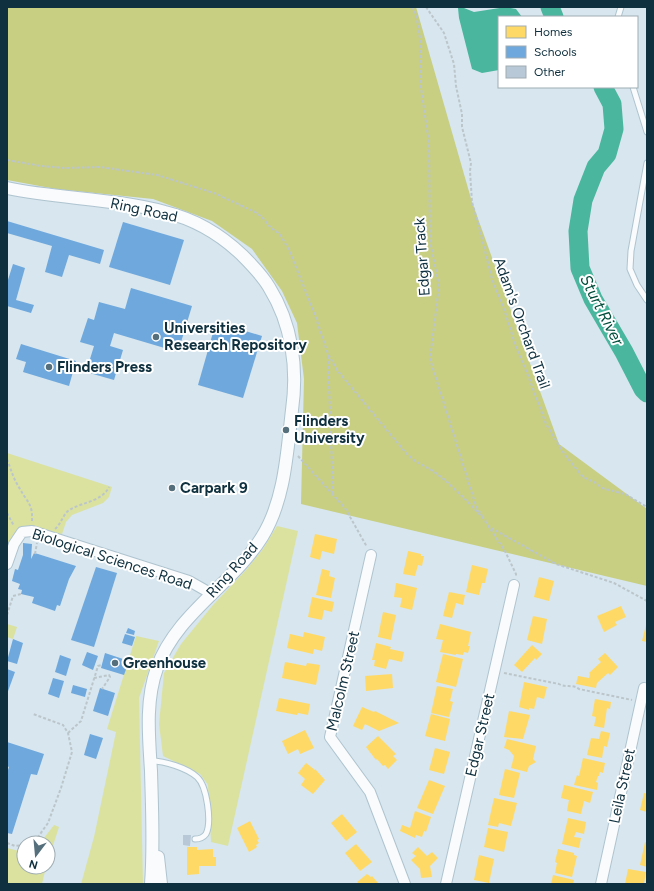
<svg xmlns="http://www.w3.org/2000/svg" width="654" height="891" font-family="Figtree,sans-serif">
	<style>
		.green { fill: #dbe2a0 }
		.forest { fill: #c8ce82 }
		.water { fill: #4ab69e }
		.homes { fill: #ffd966 }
		.schools { fill: #6fa8dc }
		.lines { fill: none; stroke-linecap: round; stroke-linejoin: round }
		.river { stroke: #4ab69e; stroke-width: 19 }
		.building { fill: #b8c8d6 }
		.service-casing { stroke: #afc4cf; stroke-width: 7 }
		.minor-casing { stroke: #afc4cf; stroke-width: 12 }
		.tertiary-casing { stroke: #afc4cf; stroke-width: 14 }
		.path { stroke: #bcc6ca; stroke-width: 2; stroke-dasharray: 3 2; stroke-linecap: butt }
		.service { stroke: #f9fbfd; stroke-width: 5 }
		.minor { stroke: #f9fbfd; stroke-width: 10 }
		.tertiary { stroke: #f9fbfd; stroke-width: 12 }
		.poi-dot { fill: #55707c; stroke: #fff; stroke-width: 1.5 }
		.labels { text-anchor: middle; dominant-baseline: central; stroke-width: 4; stroke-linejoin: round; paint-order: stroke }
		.street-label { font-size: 15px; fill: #0f303e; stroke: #fff }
		.poi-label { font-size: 15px; font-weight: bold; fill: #0f303e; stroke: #fff; text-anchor: start }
		.water-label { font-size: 16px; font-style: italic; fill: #014d3a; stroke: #fff }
	</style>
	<rect width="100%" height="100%" fill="#d7e6ef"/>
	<g class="green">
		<path d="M 7,453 L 112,487 L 109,497 L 103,503 L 72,515 L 66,522 L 60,540 L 32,531 L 14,544 L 7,545 Z"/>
		<path d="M 277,526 L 298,531 L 228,846 L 211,842 L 208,785 L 200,774 L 163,756 L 159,724 L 164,673 L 181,644 L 213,605 L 246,570 L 263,549 Z"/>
		<path d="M 7,624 L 17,627 L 13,639 L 7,637 Z"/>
		<path d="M 136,636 L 159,641 L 139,698 L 143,884 L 81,884 L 94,837 L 116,732 L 107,729 Z"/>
		<path d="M 54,825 L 59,827 L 48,861 L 48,843 L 40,843 Z"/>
		<path d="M 7,848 L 19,851 L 24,849 L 24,867 L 46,867 L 42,884 L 7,884 Z"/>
	</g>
	<path class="forest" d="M 7,7 L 416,7 L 472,202 L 559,444 L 647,509 L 647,586 L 301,504 L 304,379 L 297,323 L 282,291 L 252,249 L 212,221 L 153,199 L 56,189 L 7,180 Z"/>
	<path class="water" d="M 506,7 L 516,9 L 522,17 L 499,17 L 499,70 L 482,73 L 472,69 L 459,18 L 458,8 L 464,8 L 474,12 Z"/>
	<g class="homes">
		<path d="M 315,534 L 337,539 L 334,554 L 322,551 L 320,560 L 310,557 Z"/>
		<path d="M 408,551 L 421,554 L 421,556 L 424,556 L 422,566 L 418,565 L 415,576 L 403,574 Z"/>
		<path d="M 472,565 L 488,569 L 485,583 L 482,583 L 479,595 L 466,592 Z"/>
		<path d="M 322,569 L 330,571 L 329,576 L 335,578 L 331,598 L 316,595 Z"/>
		<path d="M 539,577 L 554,581 L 549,601 L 534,597 Z"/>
		<path d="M 396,583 L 417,588 L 412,610 L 400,607 L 402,598 L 394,597 Z"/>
		<path d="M 449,592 L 465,595 L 463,605 L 456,603 L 452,618 L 443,616 Z"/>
		<path d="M 312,597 L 334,602 L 332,612 L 324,610 L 322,620 L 308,617 Z"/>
		<path d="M 621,606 L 626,617 L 615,622 L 617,625 L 604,632 L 597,616 Z"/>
		<path d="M 383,612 L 396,615 L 391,640 L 378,637 Z"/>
		<path d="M 533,616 L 547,619 L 542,644 L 527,640 Z"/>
		<path d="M 440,624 L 471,632 L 468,646 L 470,646 L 468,653 L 464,652 L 463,655 L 456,654 L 456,655 L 440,652 L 443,640 L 436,639 Z"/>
		<path d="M 646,625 L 647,625 L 647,642 L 642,641 Z"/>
		<path d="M 304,632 L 325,637 L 322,651 L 314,649 L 313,654 L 287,648 L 290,634 L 303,637 Z"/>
		<path d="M 376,643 L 391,647 L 390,649 L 404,652 L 402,662 L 389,659 L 386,669 L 374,666 L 375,660 L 372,660 Z"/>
		<path d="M 532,645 L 542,654 L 536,660 L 535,658 L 522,672 L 514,665 Z"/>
		<path d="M 605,653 L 618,667 L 610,675 L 608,673 L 597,683 L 596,688 L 576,684 L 578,676 L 589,678 L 590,674 L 589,673 L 601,662 L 598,659 Z"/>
		<path d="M 443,654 L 463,659 L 456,687 L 436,682 Z"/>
		<path d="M 285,662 L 306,666 L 307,663 L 320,665 L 316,685 L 282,678 Z"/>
		<path d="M 392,674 L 393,688 L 366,691 L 365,676 Z"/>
		<path d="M 524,682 L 547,687 L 544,699 L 537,697 L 534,709 L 529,708 L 529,710 L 519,707 Z"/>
		<path d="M 437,686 L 453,689 L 450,701 L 453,702 L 449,717 L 431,713 Z"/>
		<path d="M 279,698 L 310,704 L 308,715 L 298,713 L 297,715 L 276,711 Z"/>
		<path d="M 595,699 L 611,702 L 610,709 L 607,708 L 604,728 L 594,726 L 596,717 L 592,716 Z"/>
		<path d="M 362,707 L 374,712 L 375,711 L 399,723 L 379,731 L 365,724 L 362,730 L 353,726 Z"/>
		<path d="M 509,711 L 530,715 L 523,739 L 504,737 Z"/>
		<path d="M 431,714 L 450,719 L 445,741 L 425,736 Z"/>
		<path d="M 305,730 L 314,748 L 300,754 L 298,749 L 288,754 L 282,741 Z"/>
		<path d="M 601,731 L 610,733 L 607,747 L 604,746 L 602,758 L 587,755 L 591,738 L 599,739 Z"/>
		<path d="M 378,736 L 396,754 L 393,756 L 397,760 L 388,769 L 385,765 L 383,766 L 377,759 L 376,760 L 366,747 Z"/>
		<path d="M 507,739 L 536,746 L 533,759 L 536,762 L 529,766 L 527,772 L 511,768 L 514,756 L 509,750 L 504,748 Z"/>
		<path d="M 435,748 L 450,752 L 444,774 L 429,770 Z"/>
		<path d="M 583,758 L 605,763 L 603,773 L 600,772 L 599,776 L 598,776 L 596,782 L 598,783 L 597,790 L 574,785 L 577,775 L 579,776 Z"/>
		<path d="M 306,763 L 315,770 L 315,769 L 325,780 L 313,794 L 301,785 L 305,779 L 298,773 Z"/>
		<path d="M 505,769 L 520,773 L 514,798 L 499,795 Z"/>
		<path d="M 429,780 L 445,786 L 433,814 L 417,808 Z"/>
		<path d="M 564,785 L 593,792 L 590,803 L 584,801 L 581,814 L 567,811 L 569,800 L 561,798 Z"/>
		<path d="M 644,793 L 647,794 L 647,812 L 640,810 Z"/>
		<path d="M 494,798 L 517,803 L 511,826 L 499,823 L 498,827 L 488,825 Z"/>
		<path d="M 415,811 L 431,817 L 426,832 L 424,831 L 422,837 L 416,835 L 415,838 L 400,831 L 402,825 L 410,828 Z"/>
		<path d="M 342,814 L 357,832 L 346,841 L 331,823 Z"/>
		<path d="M 568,818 L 586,822 L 584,834 L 576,832 L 574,837 L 581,838 L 579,848 L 562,844 Z"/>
		<path d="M 250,821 L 259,839 L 257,840 L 259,843 L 256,845 L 257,847 L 249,852 L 237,828 Z"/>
		<path d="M 488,828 L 508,832 L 504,852 L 484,847 Z"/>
		<path d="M 645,842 L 647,843 L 647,867 L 640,865 Z"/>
		<path d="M 356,844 L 372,862 L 360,871 L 345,853 Z"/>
		<path d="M 187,847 L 197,847 L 197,850 L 213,849 L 213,857 L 216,857 L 216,866 L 199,866 L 199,874 L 187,875 Z"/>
		<path d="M 418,847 L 427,856 L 432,852 L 438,858 L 430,866 L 432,877 L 421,878 L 420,869 L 411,860 L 416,856 L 412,853 Z"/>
		<path d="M 558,849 L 574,853 L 574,855 L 577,856 L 572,877 L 555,873 L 557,863 L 555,862 Z"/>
		<path d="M 479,855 L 494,859 L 489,883 L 474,880 Z"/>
		<path d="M 628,869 L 646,872 L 644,884 L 625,884 Z"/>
		<path d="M 367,874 L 371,877 L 372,876 L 378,883 L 376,884 L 359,884 L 357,882 Z"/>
		<path d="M 553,875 L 574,880 L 573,884 L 551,884 Z"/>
	</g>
	<g class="schools">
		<path d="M 7,221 L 104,250 L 100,264 L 69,255 L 62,277 L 45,272 L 52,246 L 7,233 Z"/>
		<path d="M 123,222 L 184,240 L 170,285 L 109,267 Z"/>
		<path d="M 13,264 L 25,268 L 16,300 L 34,305 L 31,313 L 7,306 L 7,283 Z"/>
		<path d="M 131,288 L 192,306 L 178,352 L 114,333 L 110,346 L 123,350 L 114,380 L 86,372 L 94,346 L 80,342 L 88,318 L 94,320 L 99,302 L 125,309 Z"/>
		<path d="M 216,322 L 262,336 L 243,398 L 198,385 Z"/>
		<path d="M 21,344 L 76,361 L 69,386 L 23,372 L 26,362 L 16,359 Z"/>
		<path d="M 23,543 L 32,544 L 31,559 L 34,553 L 38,554 L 76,566 L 69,579 L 60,606 L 57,605 L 55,611 L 32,603 L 34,597 L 21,594 L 22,590 L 18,589 L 20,584 L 12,581 L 15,569 L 18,570 L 23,555 Z"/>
		<path d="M 96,567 L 117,573 L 94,647 L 71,640 Z"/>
		<path d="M 128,628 L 135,631 L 134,635 L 126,633 Z"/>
		<path d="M 125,634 L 135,637 L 132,646 L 122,643 Z"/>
		<path d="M 13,639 L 23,643 L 17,664 L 7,661 Z"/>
		<path d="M 87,652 L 98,656 L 93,670 L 82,665 Z"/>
		<path d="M 105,653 L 129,661 L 124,675 L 101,668 Z"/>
		<path d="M 60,655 L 71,659 L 66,676 L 55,672 Z"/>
		<path d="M 7,669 L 15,672 L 7,694 Z"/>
		<path d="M 53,678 L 64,681 L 59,698 L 48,694 Z"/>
		<path d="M 73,685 L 87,689 L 85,697 L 71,693 Z"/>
		<path d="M 100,688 L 115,693 L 108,716 L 93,711 Z"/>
		<path d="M 90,734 L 103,738 L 96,759 L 84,755 Z"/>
		<path d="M 7,742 L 44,754 L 37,775 L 31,774 L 12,834 L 7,833 L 7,773 L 9,767 L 7,766 Z"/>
	</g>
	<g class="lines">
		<g class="river">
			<path d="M 550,7 L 554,17"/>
			<path d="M 603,87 L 612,104 L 614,129 L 607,154 L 596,167 L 583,200 L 578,231 L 580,268 L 593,299 L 624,352 L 643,389 L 647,393"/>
		</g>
	</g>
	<path class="building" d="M 183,835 L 191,835 L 190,846 L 183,845 Z"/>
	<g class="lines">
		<g class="service-casing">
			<g id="service">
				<path d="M 618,17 L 621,7"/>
				<path d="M 633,87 L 647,132"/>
				<path d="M 647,163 L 631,251 L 630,269 L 637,285 L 647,300"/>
				<path d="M 151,761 C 165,761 187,768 197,777 C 207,786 212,822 206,834 C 203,838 200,839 195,839"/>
			</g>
		</g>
		<g class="minor-casing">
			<g id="minor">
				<path d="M 371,555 L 330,737 L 370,792 L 405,884"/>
				<path d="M 7,564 L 14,544 L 22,532 L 32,531 L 189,581 L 212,594"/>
				<path d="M 446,884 L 514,585"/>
				<path d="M 601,884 L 644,688"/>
			</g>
		</g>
		<g class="tertiary-casing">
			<g id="tertiary">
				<path d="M 7,188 C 59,199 113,198 165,212 C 194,219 221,235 242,255 C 252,265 262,275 269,287 C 292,324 298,368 292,410 C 287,452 285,500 262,537 C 232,585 176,614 157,668 C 145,701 149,738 151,771 C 152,809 154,846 151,884"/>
				<path d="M 158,857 L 161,884"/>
			</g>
		</g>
		<g class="path">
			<path d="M 411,7 L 416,14 L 420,38 L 421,88 L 429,143 L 430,241 L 439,286 L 430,359 L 476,506 L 482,516"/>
			<path d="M 426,7 L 444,33 L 454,64 L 456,86 L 462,114 L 462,127 L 471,163 L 470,171 L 472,202 L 478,223 L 492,279 L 505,312 L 516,347 L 529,378 L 546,424 L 565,455 L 583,477 L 594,482 L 602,488 L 625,494 L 647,507"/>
			<path d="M 7,160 L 41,166 L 65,168 L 100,167 L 157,175 L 214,193 L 255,212 L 262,217 L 271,228 L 280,234 L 289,250 L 314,312 L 328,354 L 337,370 L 406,453 L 415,461 L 433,471 L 445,480 L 465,499 L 486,521"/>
			<path d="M 328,356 L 333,494"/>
			<path d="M 298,456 L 345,508 L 367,547"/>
			<path d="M 7,459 C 11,470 14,480 20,489 C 27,502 33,504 32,521"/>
			<path d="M 7,513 L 14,526"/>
			<path d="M 485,521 L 505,551 L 516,574 L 516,576"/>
			<path d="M 491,528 L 556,564 L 614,583 L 647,601"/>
			<path d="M 55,529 C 62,523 63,513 71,509 C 84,502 102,501 109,487"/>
			<path d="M 35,554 L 37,543"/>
			<path d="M 7,615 L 13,596 L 21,594"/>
			<path d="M 504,673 L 559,684 C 566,688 573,684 579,689 L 632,700"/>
			<path d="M 94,678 L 109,675 L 110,677 L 102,689"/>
			<path d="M 68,733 L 81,721 L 98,666 L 102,665"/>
			<path d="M 7,843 L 15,846 L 24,845"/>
			<path d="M 29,843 L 38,837 L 48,823 L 61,788 L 72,752 L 68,733 L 63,725 L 33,714"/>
		</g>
		<use href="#service" class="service"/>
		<use href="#minor" class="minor"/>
		<use href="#tertiary" class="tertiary"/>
	</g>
	<g class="poi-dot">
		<circle cx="156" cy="337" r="4"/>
		<circle cx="49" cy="367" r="4"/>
		<circle cx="286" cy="430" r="4"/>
		<circle cx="172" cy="488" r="4"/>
		<circle cx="115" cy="663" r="4"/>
	</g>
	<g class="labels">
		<g class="street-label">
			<text transform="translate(144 210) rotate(12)">Ring Road</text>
			<text transform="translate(422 257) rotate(-94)">Edgar Track</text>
			<text transform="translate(522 323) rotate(70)">Adam's Orchard Trail</text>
			<text transform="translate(112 559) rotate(18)">Biological Sciences Road</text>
			<text transform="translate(232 570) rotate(-48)">Ring Road</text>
			<text transform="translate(343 681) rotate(-77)">Malcolm Street</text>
			<text transform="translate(480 735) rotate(-77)">Edgar Street</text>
			<text transform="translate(622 786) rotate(-78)">Leila Street</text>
		</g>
		<g class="poi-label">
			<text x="164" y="328">Universities<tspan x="164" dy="17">Research Repository</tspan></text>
			<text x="57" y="367">Flinders Press</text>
			<text x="294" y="421">Flinders<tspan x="294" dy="17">University</tspan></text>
			<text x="180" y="488">Carpark 9</text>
			<text x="123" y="663">Greenhouse</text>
		</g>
		<g class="water-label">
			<text transform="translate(602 310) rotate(63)">Sturt River</text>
		</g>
	</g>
	<rect width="654" height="891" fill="none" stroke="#0f303e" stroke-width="16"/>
	<rect x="498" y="16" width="140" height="72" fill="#ffffff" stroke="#9facb2"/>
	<rect x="506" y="26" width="20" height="12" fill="#ffd966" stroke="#9facb2"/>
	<text x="534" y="36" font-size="12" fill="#0f303e">Homes</text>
	<rect x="506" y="46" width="20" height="12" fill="#6fa8dc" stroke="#9facb2"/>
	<text x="534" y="56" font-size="12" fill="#0f303e">Schools</text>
	<rect x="506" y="66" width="20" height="12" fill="#b8c8d6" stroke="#9facb2"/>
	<text x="534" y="76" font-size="12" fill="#0f303e">Other</text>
	<g transform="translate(36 855) rotate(196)"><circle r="19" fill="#ffffff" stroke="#9facb2"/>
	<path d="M0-3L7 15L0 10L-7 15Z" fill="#55707c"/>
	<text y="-6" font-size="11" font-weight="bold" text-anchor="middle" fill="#0f303e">N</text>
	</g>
</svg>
